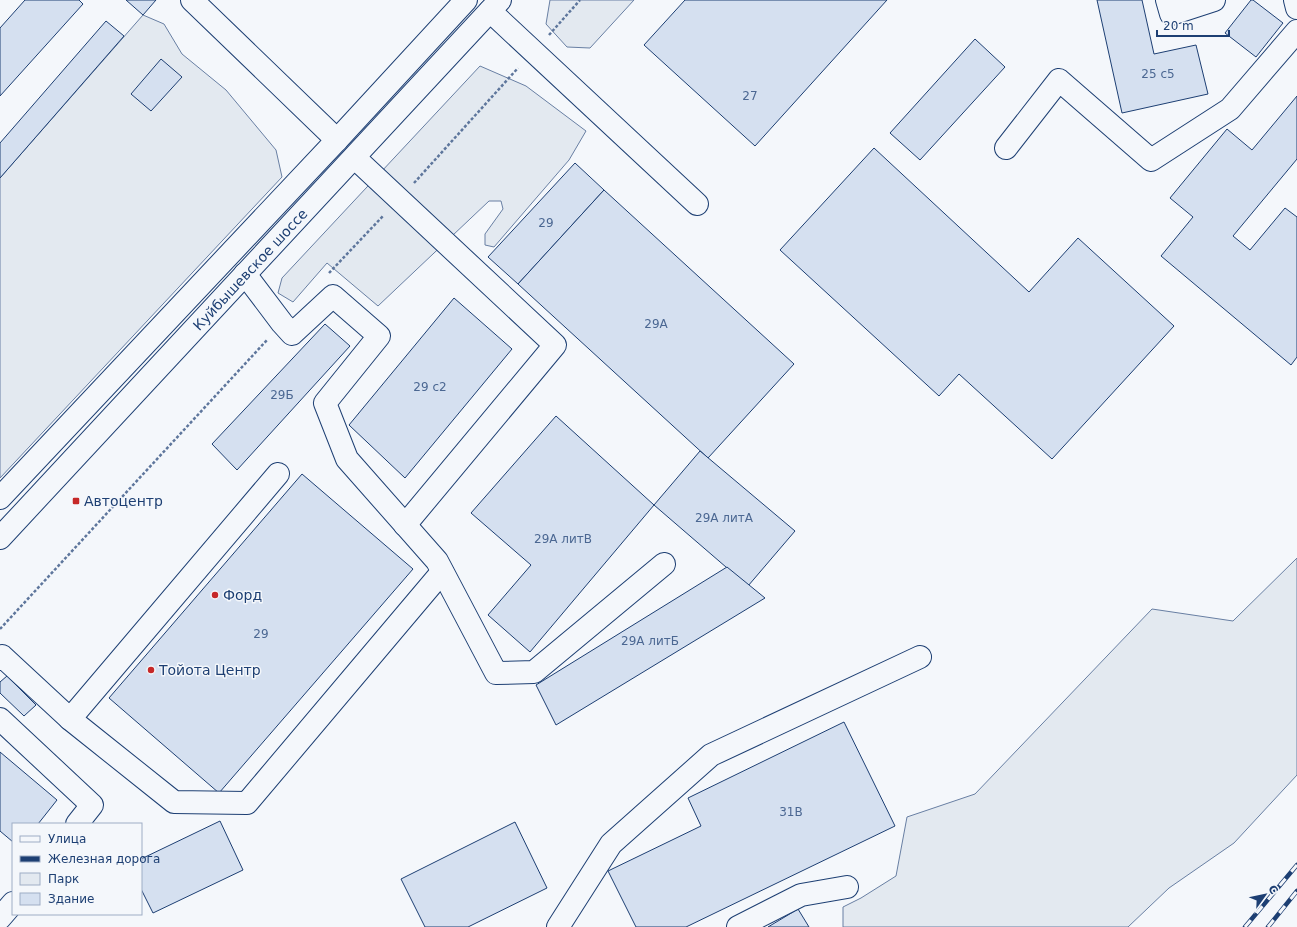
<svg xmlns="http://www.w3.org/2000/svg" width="1297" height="927" font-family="'DejaVu Sans',sans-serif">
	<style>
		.green { fill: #e3e9f0; stroke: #687fa3 }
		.building { fill: #d5e0f0; stroke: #1d3f73 }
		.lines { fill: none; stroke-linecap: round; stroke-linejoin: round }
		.minor-casing { stroke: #1d3f73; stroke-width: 24 }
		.major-casing { stroke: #1d3f73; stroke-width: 24 }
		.path { stroke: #5e769c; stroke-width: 2.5; stroke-dasharray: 3 2; stroke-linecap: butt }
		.minor { stroke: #f4f7fb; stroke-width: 22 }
		.major { stroke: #f4f7fb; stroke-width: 22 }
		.rail-casing { stroke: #1d3f73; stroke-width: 4.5 }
		.rail { stroke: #f4f7fb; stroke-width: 3; stroke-dasharray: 9; stroke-linecap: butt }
		.poi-dot { fill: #c62828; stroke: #f4f7fb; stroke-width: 1.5 }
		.labels { text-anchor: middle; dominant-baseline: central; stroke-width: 3; stroke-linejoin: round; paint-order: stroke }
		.number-label { font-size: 12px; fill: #4b6792 }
		.street-label { font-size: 14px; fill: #1d3f73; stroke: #f4f7fb }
		.poi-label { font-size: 14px; fill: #1d3f73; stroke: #f4f7fb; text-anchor: start }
	</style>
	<rect width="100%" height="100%" fill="#f4f7fb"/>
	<g class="green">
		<path d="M 550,0 L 634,0 L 590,48 L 567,47 L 546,24 Z"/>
		<path d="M 143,15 L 164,24 L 182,54 L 226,90 L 276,150 L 282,177 L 0,478 L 0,178 Z"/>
		<path d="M 480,66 L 526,86 L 586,131 L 569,160 L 494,247 L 485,245 L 485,234 L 503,209 L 501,201 L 489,201 L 378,306 L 327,263 L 293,302 L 278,293 L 282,278 Z"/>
		<path d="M 1297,558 L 1297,775 L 1234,843 L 1169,888 L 1128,927 L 843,927 L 843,907 L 861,898 L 896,876 L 907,817 L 975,794 L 1152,609 L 1233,621 Z"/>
	</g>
	<g class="building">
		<path d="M 25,0 L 79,0 L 83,4 L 0,96 L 0,28 Z"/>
		<path d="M 126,0 L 156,0 L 143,15 Z"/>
		<path d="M 685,0 L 887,0 L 755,146 L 644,45 Z"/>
		<path d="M 1097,0 L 1142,0 L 1154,54 L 1196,45 L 1208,94 L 1122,113 Z"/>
		<path d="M 1251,0 L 1253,0 L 1283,23 L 1256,57 L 1225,33 Z"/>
		<path d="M 106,21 L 124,36 L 0,178 L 0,143 Z"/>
		<path d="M 975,39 L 1005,67 L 920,160 L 890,133 Z"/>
		<path d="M 161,59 L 182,77 L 151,111 L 131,94 Z"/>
		<path d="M 1297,96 L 1297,159 L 1233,236 L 1250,250 L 1285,208 L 1297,217 L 1297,357 L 1291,365 L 1161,256 L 1193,217 L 1170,198 L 1227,129 L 1252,150 Z"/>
		<path d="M 874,148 L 1029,292 L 1078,238 L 1174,326 L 1052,459 L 959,374 L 939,396 L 780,250 Z"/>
		<path d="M 575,163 L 604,190 L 518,284 L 488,257 Z"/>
		<path d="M 604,190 L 794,364 L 708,458 L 518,284 Z"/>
		<path d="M 454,298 L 512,349 L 405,478 L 349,425 Z"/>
		<path d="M 325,324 L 350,346 L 237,470 L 212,444 Z"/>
		<path d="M 556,416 L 654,505 L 530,652 L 488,615 L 531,565 L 471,513 Z"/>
		<path d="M 700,451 L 795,531 L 748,586 L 654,505 Z"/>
		<path d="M 302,474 L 413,569 L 219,793 L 109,698 Z"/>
		<path d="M 727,567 L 765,598 L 556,725 L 536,685 Z"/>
		<path d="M 7,676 L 36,705 L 24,716 L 0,693 L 0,682 Z"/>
		<path d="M 844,722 L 895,826 L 686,927 L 636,927 L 608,871 L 701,826 L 688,798 Z"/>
		<path d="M 0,752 L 57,800 L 38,824 L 13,824 L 13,842 L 0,831 Z"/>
		<path d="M 220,821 L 243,870 L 153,913 L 141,889 L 141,859 Z"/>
		<path d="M 515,822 L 547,888 L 468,927 L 425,927 L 401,879 Z"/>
		<path d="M 798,909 L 809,927 L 768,927 Z"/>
	</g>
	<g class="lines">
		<g class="minor-casing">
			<g id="minor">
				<path d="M 192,0 L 337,140"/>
				<path d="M 1167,0 L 1171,14 L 1214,0"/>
				<path d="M 1295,0 L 1297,8"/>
				<path d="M 490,11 L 697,204"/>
				<path d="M 1006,148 L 1059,80 L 1151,160 L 1230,109 L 1297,31"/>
				<path d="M 355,158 L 555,345 L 405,525"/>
				<path d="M 245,274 L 282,323 L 292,334 L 333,296 L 379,336 L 325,403 L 347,459 L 437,561 L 496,673 L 534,672 L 664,564"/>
				<path d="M 0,659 L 2,656 L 70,719 L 278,474"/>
				<path d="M 0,719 L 92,805 L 77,824"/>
				<path d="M 70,719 L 174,802 L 247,803 L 442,572"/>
				<path d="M 0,918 L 13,903"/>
				<path d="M 558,927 L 611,844 L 711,755 L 920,657"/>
				<path d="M 738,927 L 801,895 L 847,887"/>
			</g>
		</g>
		<g class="major-casing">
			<g id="major">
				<path d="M 0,498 L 337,140 L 466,0"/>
				<path id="s1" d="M 0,538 C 167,359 334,180 500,0"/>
			</g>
		</g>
		<g class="path">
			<path d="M 549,35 L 580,0"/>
			<path d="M 414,183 L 518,68"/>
			<path d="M 329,273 L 383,216"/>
			<path d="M 0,629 L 267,340"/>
		</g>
		<use href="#minor" class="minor"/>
		<use href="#major" class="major"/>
		<g class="rail-casing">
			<g id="rail">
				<path d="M 1245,927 L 1297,865"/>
				<path d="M 1268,927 L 1297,891"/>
			</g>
		</g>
		<use href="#rail" class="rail"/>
	</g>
	<g class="poi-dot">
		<rect x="72" y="497" width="8" height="8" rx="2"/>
		<circle cx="215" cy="595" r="4"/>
		<circle cx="151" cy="670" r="4"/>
	</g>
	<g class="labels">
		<g class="number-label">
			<text x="1158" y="74">25 с5</text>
			<text x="750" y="96">27</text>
			<text x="546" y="223">29</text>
			<text x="656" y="324">29А</text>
			<text x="430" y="387">29 с2</text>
			<text x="282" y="395">29Б</text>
			<text x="724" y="518">29А литА</text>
			<text x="563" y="539">29А литВ</text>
			<text x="261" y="634">29</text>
			<text x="650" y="641">29А литБ</text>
			<text x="791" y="812">31В</text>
		</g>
		<g class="street-label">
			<text stroke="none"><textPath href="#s1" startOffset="367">Куйбышевское шоссе</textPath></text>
		</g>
		<g class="poi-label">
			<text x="84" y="501">Автоцентр</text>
			<text x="223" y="595">Форд</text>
			<text x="159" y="670">Тойота Центр</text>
		</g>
	</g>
	<rect x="12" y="823" width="130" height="92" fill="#f4f7fb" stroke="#9eadc5"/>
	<rect x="20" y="836" width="20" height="6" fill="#f4f7fb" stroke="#9eadc5"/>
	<text x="48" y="843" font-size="12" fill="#1d3f73">Улица</text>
	<rect x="20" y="856" width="20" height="6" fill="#1d3f73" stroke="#9eadc5"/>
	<text x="48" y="863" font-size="12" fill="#1d3f73">Железная дорога</text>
	<rect x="20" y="873" width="20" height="12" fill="#e3e9f0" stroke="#9eadc5"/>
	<text x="48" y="883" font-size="12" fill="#1d3f73">Парк</text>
	<rect x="20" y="893" width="20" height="12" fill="#d5e0f0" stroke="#9eadc5"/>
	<text x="48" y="903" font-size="12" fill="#1d3f73">Здание</text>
	<g transform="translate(1265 895) rotate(57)" stroke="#f4f7fb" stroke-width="3" paint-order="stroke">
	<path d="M0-3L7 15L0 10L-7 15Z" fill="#1d3f73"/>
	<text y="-6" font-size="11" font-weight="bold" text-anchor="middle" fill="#1d3f73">С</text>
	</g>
	<path d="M1157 30v6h72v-6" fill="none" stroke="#1d3f73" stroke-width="2"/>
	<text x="1163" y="30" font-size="12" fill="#1d3f73" stroke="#f4f7fb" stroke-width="3" paint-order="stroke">20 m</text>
</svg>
